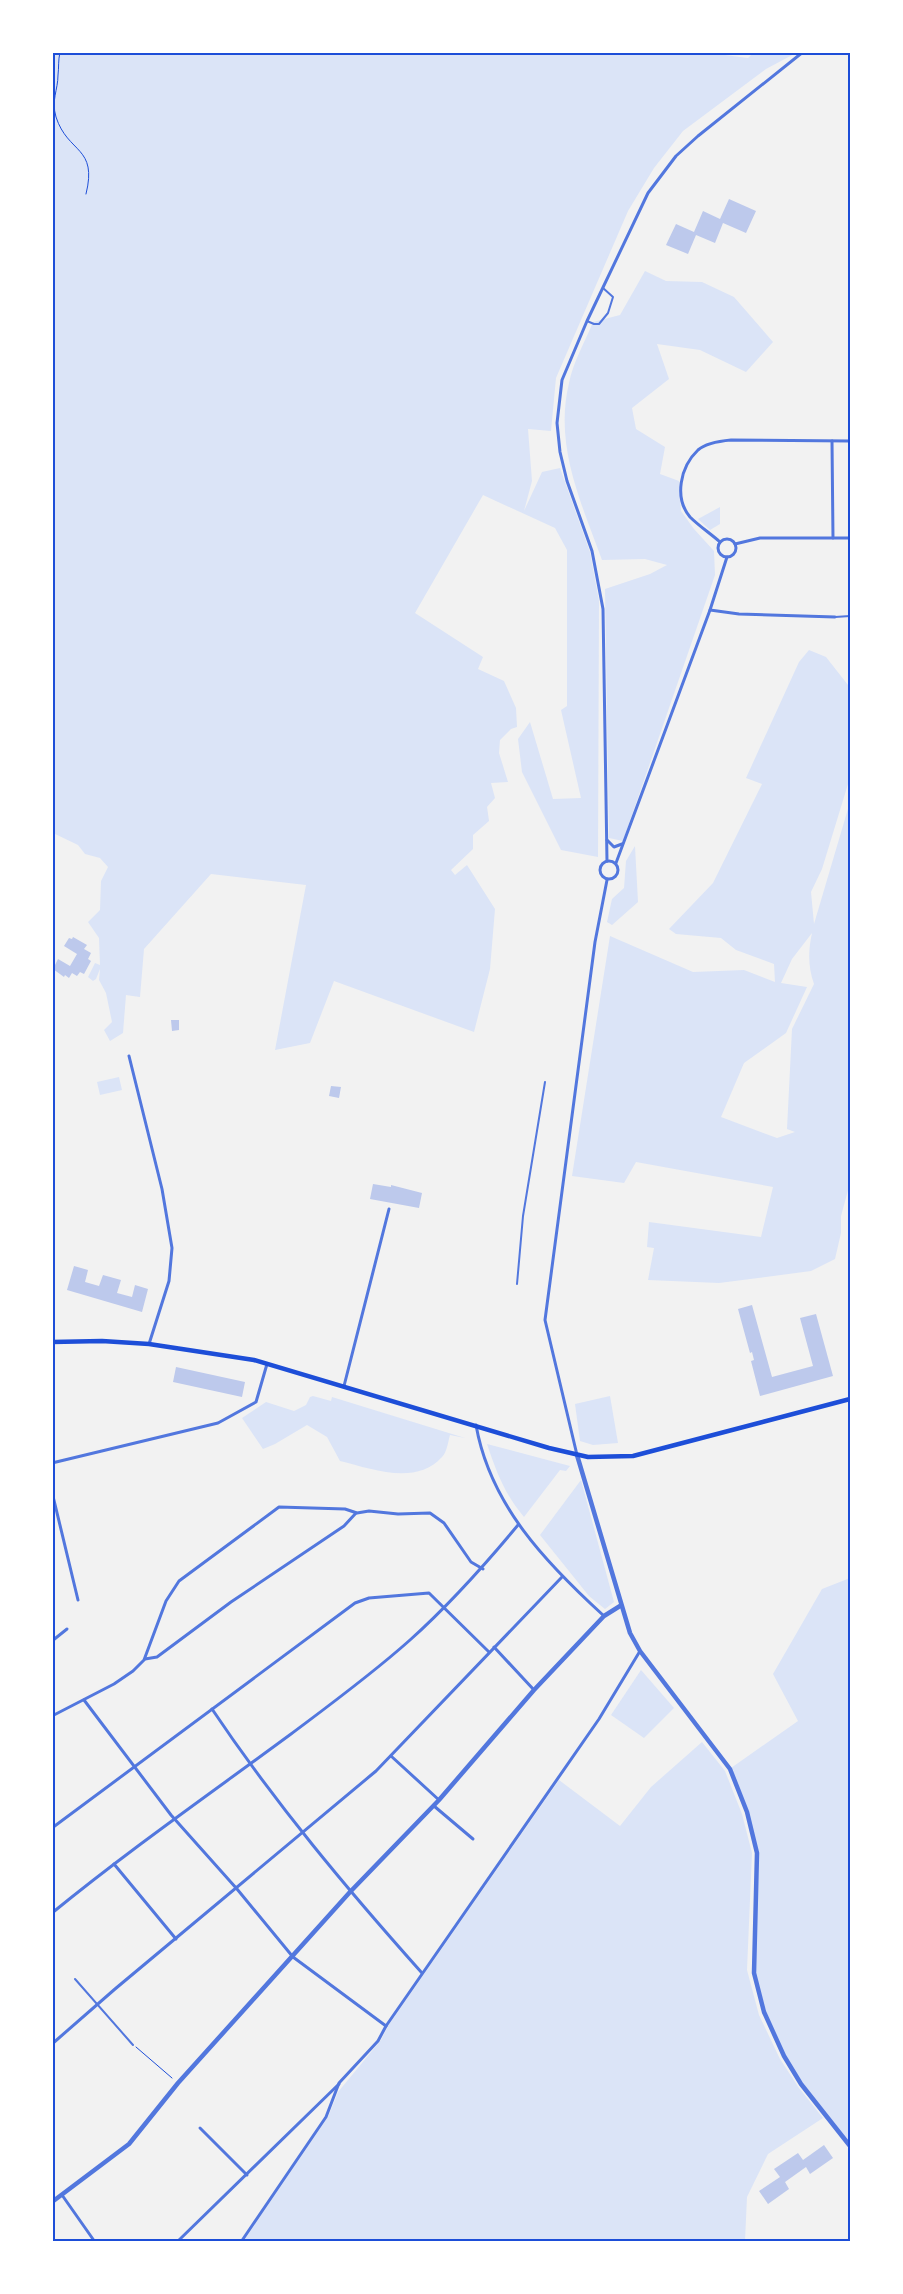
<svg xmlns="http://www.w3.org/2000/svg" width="903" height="2294" font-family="'Sofia Sans Condensed',sans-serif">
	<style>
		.green { fill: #dbe4f7; fill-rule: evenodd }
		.building { fill: #bdc9ec }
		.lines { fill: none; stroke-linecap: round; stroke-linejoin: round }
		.path { stroke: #1d4ed8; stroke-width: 1 }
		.service { stroke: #5277de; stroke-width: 2 }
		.minor { stroke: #5277de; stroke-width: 3 }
		.tertiary { stroke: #5277de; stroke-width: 4.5 }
		.secondary { stroke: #1d4ed8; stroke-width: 4.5 }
		.neatline { fill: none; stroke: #1d4ed8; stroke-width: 2 }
	</style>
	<rect width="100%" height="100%" fill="#f2f2f2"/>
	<g class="green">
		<path d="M 717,52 L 717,54 L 748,58 L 753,53 L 796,53 L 766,69 L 683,131 L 654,168 L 628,211 L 556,378 L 551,431 L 528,429 L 532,481 L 524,511 L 542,472 L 560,468 L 590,552 L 599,601 L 598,857 L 561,850 L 522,772 L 518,739 L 530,722 L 553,799 L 581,798 L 561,710 L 567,706 L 567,550 L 555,528 L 483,495 L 415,613 L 483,657 L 478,669 L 504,681 L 516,708 L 517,727 L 511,729 L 500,740 L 499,753 L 508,782 L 491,783 L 495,798 L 487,807 L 489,821 L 473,835 L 473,849 L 451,870 L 455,875 L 467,865 L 495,909 L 490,969 L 474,1032 L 334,981 L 310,1043 L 275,1050 L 306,885 L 211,874 L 144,949 L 140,997 L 126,995 L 123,1033 L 110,1041 L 104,1030 L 112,1022 L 106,993 L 99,980 L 100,969 L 96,979 L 93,981 L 88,977 L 95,963 L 100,965 L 99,938 L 88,922 L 100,910 L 101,881 L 108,867 L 100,858 L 85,854 L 78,845 L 53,833 L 52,53 Z"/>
		<path d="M 645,271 L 666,281 L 702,282 L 734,297 L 773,342 L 746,372 L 700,350 L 657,344 L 669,379 L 632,408 L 636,429 L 665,447 L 660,474 L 679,481 L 681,511 L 694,529 L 714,551 L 715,575 L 623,841 L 609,838 L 605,589 L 650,574 L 667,565 L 645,559 L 602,560 C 581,502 554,446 569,383 C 573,362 585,342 593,322 L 620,315 Z"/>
		<path d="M 720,507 L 720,524 L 710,530 L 698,519 Z"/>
		<path d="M 809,650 L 826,657 L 848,685 L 848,784 L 822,869 L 811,892 L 814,924 L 850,802 L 850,1183 L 841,1216 L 841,1233 L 835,1259 L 811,1271 L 719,1283 L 648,1280 L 654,1248 L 647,1247 L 649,1222 L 761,1237 L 773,1187 L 636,1162 L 624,1183 L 572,1176 L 610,936 L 693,972 L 744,970 L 775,982 L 774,964 L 736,950 L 721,938 L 676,934 L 669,929 L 713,883 L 762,784 L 746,778 L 799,662 ZM 812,933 C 808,951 808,967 814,984 L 792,1029 L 787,1129 L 795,1132 L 777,1138 L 721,1117 L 744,1063 L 786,1033 L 807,987 L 781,983 L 792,959 Z"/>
		<path d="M 635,846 L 638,902 L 612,925 L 607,922 L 612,899 L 624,888 L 626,861 Z"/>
		<path d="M 119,1077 L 122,1090 L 100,1095 L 97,1082 Z"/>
		<path d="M 313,1396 L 331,1401 L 332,1397 L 465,1438 L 450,1435 C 448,1442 447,1452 442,1457 C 416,1486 372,1469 340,1461 L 327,1437 L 307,1425 L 275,1444 L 263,1449 L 242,1418 L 266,1402 L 294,1411 L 306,1405 L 310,1397 Z"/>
		<path d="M 610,1396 L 618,1443 L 593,1445 L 580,1441 L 575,1404 Z"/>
		<path d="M 487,1444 L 570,1466 L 566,1471 L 560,1470 L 524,1517 C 505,1495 496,1471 487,1444 Z"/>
		<path d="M 581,1480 L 614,1602 L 605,1609 L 589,1596 L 540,1535 Z"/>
		<path d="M 850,1578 L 850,2143 L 803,2083 L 785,2055 L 766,2011 L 755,1973 L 759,1853 L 731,1768 L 798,1721 L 773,1674 L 822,1589 Z"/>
		<path d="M 641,1670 L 674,1708 L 644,1738 L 611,1715 Z"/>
		<path d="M 702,1742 L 725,1771 L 742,1814 L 752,1853 L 747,1970 L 759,2015 L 780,2059 L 799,2088 L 823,2118 L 768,2154 L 747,2197 L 745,2241 L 243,2242 L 328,2117 L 338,2092 L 381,2040 L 388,2026 L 559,1780 L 620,1826 L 651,1787 Z"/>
	</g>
	<g class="building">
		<path d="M 729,199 L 756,211 L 746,233 L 723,223 L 715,243 L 696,235 L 688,254 L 666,245 L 676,224 L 694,232 L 703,211 L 720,219 Z"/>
		<path d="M 73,937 L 87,945 L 84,949 L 91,953 L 88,959 L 91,961 L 84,974 L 80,972 L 77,976 L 72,973 L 69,978 L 65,975 L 64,977 L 53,969 L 58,959 L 70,966 L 77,954 L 64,946 L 69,938 L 72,939 Z"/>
		<path d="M 171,1020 L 179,1020 L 179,1030 L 172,1031 Z"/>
		<path d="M 331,1086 L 341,1087 L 339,1098 L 329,1096 Z"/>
		<path d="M 373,1184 L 391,1187 L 391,1185 L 422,1193 L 419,1208 L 370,1199 Z"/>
		<path d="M 74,1266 L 88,1270 L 85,1282 L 99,1286 L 103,1275 L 121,1280 L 117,1293 L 132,1297 L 135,1285 L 148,1289 L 142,1312 L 67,1290 Z"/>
		<path d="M 752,1305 L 772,1377 L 813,1366 L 800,1318 L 816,1314 L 833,1376 L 760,1396 L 751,1361 L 754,1360 L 752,1352 L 750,1353 L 738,1309 Z"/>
		<path d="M 176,1367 L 245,1382 L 242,1397 L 173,1382 Z"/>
		<path d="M 824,2145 L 833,2158 L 810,2174 L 806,2167 L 785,2182 L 789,2189 L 768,2204 L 759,2191 L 780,2177 L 774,2169 L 798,2153 L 803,2160 Z"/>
	</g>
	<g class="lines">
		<g class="path">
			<path d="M 60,52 C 58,61 59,67 58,75 C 58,90 51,100 56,117 C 68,154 98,146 86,194"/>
			<path d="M 136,2047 L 172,2078"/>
		</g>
		<g class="service">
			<path d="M 587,321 L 594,324 L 599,324 L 608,313 L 613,297 L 603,288"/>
			<path d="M 835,617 L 850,616"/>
			<path d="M 517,1284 L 523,1216 L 545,1082"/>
			<path d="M 75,1979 L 133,2045"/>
		</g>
		<g class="minor">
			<path d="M 832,441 L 833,538"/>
			<circle cx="727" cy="548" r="9"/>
			<path d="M 720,542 C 711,534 699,526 690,517 C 674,498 680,467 698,450 C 706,443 720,441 731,440 L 850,441"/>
			<path d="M 735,544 L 760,538 L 850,538"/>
			<path d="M 710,610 L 739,614 L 835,617"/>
			<path d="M 607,840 L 614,847 L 622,844"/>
			<circle cx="609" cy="870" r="9"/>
			<path d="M 607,861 L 603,609 L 592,551 L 567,481 L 560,452 L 557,423 L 562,380 L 587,321 L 648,193 L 676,156 L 698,136 L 803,52"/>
			<path d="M 616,863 L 710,610 L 727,557"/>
			<path d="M 129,1056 L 162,1189 L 172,1248 L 169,1281 L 149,1344"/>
			<path d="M 344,1386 L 389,1209"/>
			<path d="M 476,1425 C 490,1505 546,1563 604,1616"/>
			<path d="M 577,1455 L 545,1320 L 595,942 L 607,880"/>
			<path d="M 52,1463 L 218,1423 L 256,1402 L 267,1364"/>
			<path d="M 52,1492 L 78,1600"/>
			<path d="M 52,1641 L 67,1629"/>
			<path d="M 494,1647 L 534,1690"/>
			<path d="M 145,1659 L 157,1657 L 231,1602 L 344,1526 L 356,1513"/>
			<path d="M 84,1700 L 171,1815 L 237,1889 L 293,1957 L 386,2026"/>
			<path d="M 212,1709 C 275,1803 347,1889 422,1973"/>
			<path d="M 52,1716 L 114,1684 L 133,1671 L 144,1660 L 166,1601 L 179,1581 L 279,1507 L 345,1509 L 357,1513 L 369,1511 L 398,1514 L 430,1513 L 444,1523 L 471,1562 L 483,1569"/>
			<path d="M 391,1756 L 439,1800"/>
			<path d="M 434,1806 L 473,1839"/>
			<path d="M 52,1828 L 355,1603 L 369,1598 L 429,1593 L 489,1652"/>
			<path d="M 114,1864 L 176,1939"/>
			<path d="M 52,1913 C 129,1850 211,1793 291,1734 C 331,1704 372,1674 410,1640 C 449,1605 484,1566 518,1525"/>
			<path d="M 52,2044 L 115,1989 L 376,1771 L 562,1577"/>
			<path d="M 200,2128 L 247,2175"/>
			<path d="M 62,2195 L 95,2242"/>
			<path d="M 177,2242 L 339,2084"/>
			<path d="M 241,2242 L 326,2117 L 339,2083 L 378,2041 L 386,2026 L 599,1719 L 640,1651"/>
		</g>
		<g class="tertiary">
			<path d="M 577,1455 L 630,1633 L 640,1651 L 730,1769 L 747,1812 L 757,1853 L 754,1973 L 764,2012 L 784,2056 L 801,2084 L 850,2146"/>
			<path d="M 52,2202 L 129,2144 L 178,2083 L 350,1892 L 439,1800 L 534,1690 L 604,1616 L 620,1606"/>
		</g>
		<path class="secondary" d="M 52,1342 L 102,1341 L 149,1344 L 254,1360 L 549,1448 L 588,1457 L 633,1456 L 850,1399"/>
	</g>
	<rect width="903" height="2294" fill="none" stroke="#ffffff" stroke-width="108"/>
	<rect x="54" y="54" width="795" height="2186" class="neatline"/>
</svg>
